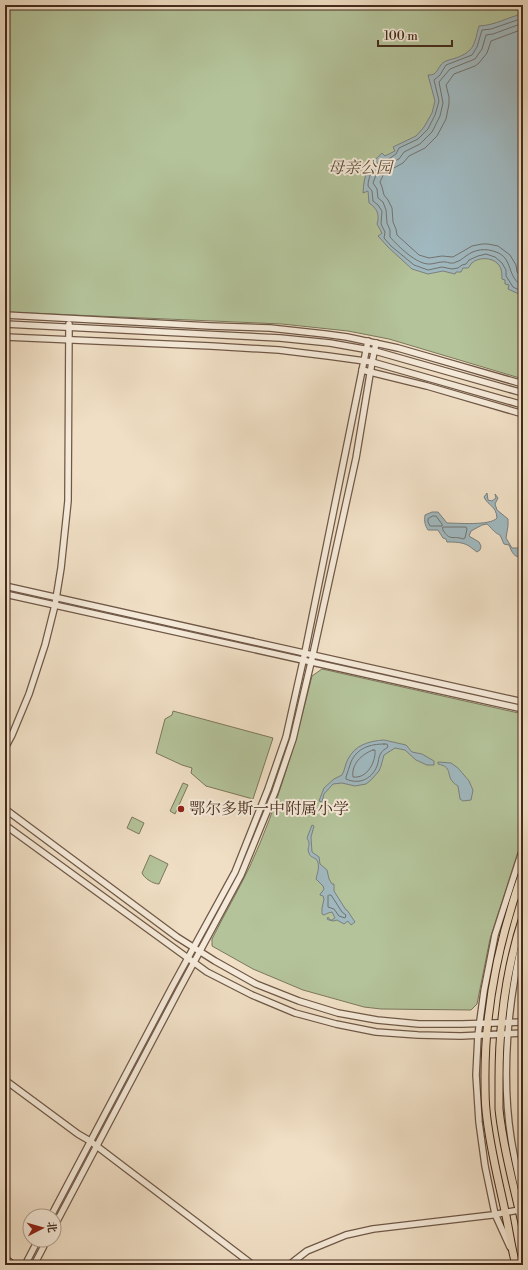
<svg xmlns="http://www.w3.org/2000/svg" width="528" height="1270" font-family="'Libre Bodoni','Noto Serif SC',serif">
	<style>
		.green { fill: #b4c39a; stroke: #7c775c }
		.water { fill: #a0b9c0; stroke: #7c807f }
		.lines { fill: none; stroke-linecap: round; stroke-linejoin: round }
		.shore { stroke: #72726e; stroke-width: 1 }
		.minor-casing { stroke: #705847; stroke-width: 8 }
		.major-casing { stroke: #452b1d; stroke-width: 9 }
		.minor { stroke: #f5ead9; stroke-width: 5.5 }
		.major { stroke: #f0dfc5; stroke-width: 7 }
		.poi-dot { fill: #8f2418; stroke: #f5ead9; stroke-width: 1.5 }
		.labels { text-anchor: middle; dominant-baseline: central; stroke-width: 4; stroke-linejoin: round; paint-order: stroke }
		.park-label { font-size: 16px; font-style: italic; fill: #5b4936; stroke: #f5ead9 }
		.poi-label { font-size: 16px; fill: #452b1d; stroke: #f5ead9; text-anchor: start }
	</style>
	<rect width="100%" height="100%" fill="#f0dfc5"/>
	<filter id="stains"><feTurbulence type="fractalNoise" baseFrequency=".005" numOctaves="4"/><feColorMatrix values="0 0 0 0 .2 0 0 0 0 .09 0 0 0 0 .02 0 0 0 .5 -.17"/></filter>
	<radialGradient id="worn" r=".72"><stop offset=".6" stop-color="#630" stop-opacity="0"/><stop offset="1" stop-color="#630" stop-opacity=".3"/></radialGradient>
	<g class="green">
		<path d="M 5,5 L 523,5 L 523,379 L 389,339 L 348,331 L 282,324 L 5,312 Z"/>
		<path d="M 322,669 L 523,714 L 523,838 L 490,939 L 477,1004 L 471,1010 L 381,1009 L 364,1007 L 303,990 L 253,969 L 212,946 L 212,939 C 224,915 238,891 250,866 C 278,805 296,741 312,676 Z"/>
		<path d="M 173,711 L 273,738 L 253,799 L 206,786 L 191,773 L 192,768 L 182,765 L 156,753 L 165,719 L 172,715 Z"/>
		<path d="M 183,783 L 188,785 L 175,814 L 170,811 Z"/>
		<path d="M 132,817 L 144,823 L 139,834 L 127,828 Z"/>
		<path d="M 150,855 L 168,864 L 159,884 C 153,884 144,878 142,873 Z"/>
	</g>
	<g class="water">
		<path d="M 523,14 L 523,298 L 519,294 L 508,289 L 509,285 L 505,284 L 505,280 L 502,279 C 502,274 502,268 498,264 C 492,257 478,257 472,263 C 471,263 469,268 468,268 L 463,268 L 461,272 L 456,272 L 455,274 L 443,271 L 428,274 L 412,269 L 389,248 L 378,236 L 382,233 L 377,224 C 380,215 377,208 369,203 L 368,191 L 363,193 C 364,173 368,166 382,153 L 385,156 L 395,151 L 393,147 L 416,136 L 424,127 L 432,113 L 435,101 L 428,75 C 438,76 437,67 444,62 C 447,60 453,59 456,58 C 475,51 474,44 479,26 C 497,25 507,17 523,14 Z"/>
		<path d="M 487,493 L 488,500 L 492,501 L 496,498 L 495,494 L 498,498 L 495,504 L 497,510 L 508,519 L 508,526 L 506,538 L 512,548 L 520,548 L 523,550 L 523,556 C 514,559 512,552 509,545 L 504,544 L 500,535 C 493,532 492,528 487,524 L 482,525 L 471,531 L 469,536 L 479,542 L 481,546 L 480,550 L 477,552 C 474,550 472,548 469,546 C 463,542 454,542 447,542 L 446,539 L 443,538 L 438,530 L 428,530 C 425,525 424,522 425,515 L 432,512 L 438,512 L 447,523 C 458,523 490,526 497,518 C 496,505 488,506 484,497 Z"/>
		<path d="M 384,740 L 406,745 L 412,752 L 422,754 L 434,761 L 434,765 L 427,765 L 416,760 L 405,750 L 395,748 L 384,755 L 381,766 L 379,771 L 371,780 L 366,784 L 355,786 L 342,783 L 333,784 L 324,794 L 322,802 L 319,801 L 324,788 L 334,779 L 342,775 C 345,770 345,764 348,759 C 355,745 369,741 384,740 Z"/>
		<path d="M 438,762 L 451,763 L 458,768 L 469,781 L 473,790 L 471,800 L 463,801 L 460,799 L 458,786 C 457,785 454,784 453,782 C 446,775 453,767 438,764 Z"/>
		<path d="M 312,825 L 314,826 L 311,837 L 312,852 L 319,857 L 320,864 L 327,870 L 329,879 L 332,884 L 334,884 L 334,891 L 346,910 L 347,910 L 355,922 L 351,925 L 348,921 L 344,924 L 337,920 L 333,921 L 329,920 L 327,919 L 328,917 L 330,920 L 332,920 L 335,918 L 332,912 L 328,913 L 324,915 L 322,914 L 322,908 L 324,899 L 323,896 L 320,895 L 320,894 L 322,892 L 324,889 L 323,886 L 316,879 C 317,874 321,864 316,859 C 313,857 310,857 309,853 C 306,847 312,846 307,838 Z"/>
	</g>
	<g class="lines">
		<g class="shore">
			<path d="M 523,18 L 491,29 L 482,30 L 477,47 L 472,55 L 446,65 L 440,75 L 434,80 L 439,101 L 435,115 L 428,129 L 418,139 L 399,148 L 396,154 L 387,160 L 380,160 C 374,167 368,176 368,186 L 372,191 L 373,201 L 378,205 L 382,211 L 381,224 L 385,232 L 384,238 L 391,246 L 414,265 L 428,270 L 442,267 L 452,269 L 458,268 L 462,265 L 466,264 L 469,260 L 478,256 L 486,254 L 495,257 L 502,263 L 506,270 L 506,276 L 513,287 L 523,292"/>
			<path d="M 523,23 L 493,34 L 486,35 L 482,49 L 475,59 L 450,69 L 439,82 L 443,103 L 440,116 L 432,132 L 420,144 L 404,152 L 399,159 L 388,164 L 382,165 L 377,172 L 373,183 L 377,189 L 378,198 L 383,202 L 386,210 L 387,223 L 390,230 L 390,237 C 398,246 417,265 430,264 C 434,264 438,262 442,262 C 447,261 451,265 456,262 C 460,261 463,258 466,256 C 475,249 486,248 496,252 C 514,258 506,278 523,286"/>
			<path d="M 523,29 L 491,41 L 487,53 L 479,63 L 475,66 L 454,74 L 446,85 L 449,97 L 449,104 L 446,119 L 437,136 L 425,148 L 409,156 L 403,163 L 392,169 L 385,171 L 380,182 L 382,187 L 384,195 L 388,200 L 392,208 L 393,222 L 396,229 L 397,235 L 419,255 L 429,258 L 442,256 L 453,257 L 472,246 L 482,244 L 488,244 L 498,246 L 510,255 L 516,265 L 517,272 L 523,279"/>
			<path d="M 433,516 L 436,516 L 442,524 L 442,526 L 430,526 L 428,522 L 428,519 Z"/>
			<path d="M 443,527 L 466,527 L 467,529 L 465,538 L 463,539 C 453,535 450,542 443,530 Z"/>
			<path d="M 384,744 L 387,744 L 388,747 C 385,749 382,751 381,753 C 378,757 379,762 377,766 C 372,779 359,785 346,779 L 346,777 C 348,772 349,767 351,762 C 357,748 370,744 384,744 Z"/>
			<path d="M 373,750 L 375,750 C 376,762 367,779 353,777 C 351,764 362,754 373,750 Z"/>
			<path d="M 329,895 L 331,895 L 342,912 L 346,915 L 345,918 L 339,916 L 334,909 L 328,907 L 328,896 Z"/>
		</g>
		<g class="minor-casing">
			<g id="minor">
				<path d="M 5,315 L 210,326 L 270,328 L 325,334 L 347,337 L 398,348 L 523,384"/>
				<path d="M 5,324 L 280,338 L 330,343 L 375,351 L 523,393"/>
				<path d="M 5,337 L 211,346 L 279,350 L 328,356 L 372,362 L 523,405"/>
				<path d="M 362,370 L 427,386 L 523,414"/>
				<path d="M 5,586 L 523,702"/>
				<path d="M 5,594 L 523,709"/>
				<path d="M 5,748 L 12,735 L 29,694 L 45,645 L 55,605 L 61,568 L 68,501 L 69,324"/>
				<path d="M 5,809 L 177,937 L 215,961 L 256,984 L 299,1001 L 338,1013 L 377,1020 L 419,1024 L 462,1024 L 523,1022"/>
				<path d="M 5,825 L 207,972 L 252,995 L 295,1013 L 336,1024 L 376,1032 L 418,1035 L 461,1036 L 523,1033"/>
				<path d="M 523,938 C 508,1000 501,1074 511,1138 C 514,1158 519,1178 523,1198"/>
				<path d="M 5,1080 L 78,1134 L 90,1141 L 253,1265"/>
				<path d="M 51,1216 L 172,987 L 235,872 L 268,789 L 286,737 L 305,652 L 368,341"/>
				<path d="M 54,1227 L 179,990 L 241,875 L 275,792 L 293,739 L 313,654 L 356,458 L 372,362 L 376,343"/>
				<path d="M 510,1247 L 495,1214 L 485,1166 L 479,1122 L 476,1075 L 478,1035 L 484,991 L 495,935 L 523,848"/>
				<path d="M 25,1265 L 38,1240"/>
				<path d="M 34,1265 L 47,1240"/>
				<path d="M 289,1265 L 307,1251 L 346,1235 L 373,1229 L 492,1215 L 519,1210"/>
			</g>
		</g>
		<g class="major-casing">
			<g id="major">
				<path d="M 523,917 C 506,969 499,1024 499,1079 C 499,1089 499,1099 499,1109 C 503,1150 515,1189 523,1228"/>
				<path d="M 5,1259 L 13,1265"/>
				<path d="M 516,1265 C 511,1247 509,1229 505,1211 C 498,1178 489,1144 486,1110 C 485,1101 485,1092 485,1083 C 484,1010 499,939 523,872"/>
			</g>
		</g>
		<use href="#minor" class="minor"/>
		<use href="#major" class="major"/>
	</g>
	<circle class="poi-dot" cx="181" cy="809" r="4"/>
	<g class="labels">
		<g class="park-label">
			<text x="360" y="168">母亲公园</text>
		</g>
		<g class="poi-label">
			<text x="189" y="809">鄂尔多斯一中附属小学</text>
		</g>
	</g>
	<rect width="528" height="1270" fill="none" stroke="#f0dfc5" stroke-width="20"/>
	<rect x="6" y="6" width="516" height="1258" fill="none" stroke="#452b1d" stroke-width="2"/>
	<rect x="10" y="10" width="508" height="1250" fill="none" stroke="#452b1d"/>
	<g transform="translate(42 1228) rotate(84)"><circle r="19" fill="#f5ead9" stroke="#af9e8e"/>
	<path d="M0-3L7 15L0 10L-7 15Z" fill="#8f2418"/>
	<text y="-6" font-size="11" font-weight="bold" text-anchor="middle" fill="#452b1d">北</text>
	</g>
	<path d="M378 40v6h74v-6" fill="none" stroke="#452b1d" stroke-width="2"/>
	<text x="384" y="40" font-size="12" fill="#452b1d" stroke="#f5ead9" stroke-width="3" paint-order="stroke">100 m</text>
	<rect width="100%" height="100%" filter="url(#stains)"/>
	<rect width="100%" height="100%" fill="url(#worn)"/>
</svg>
